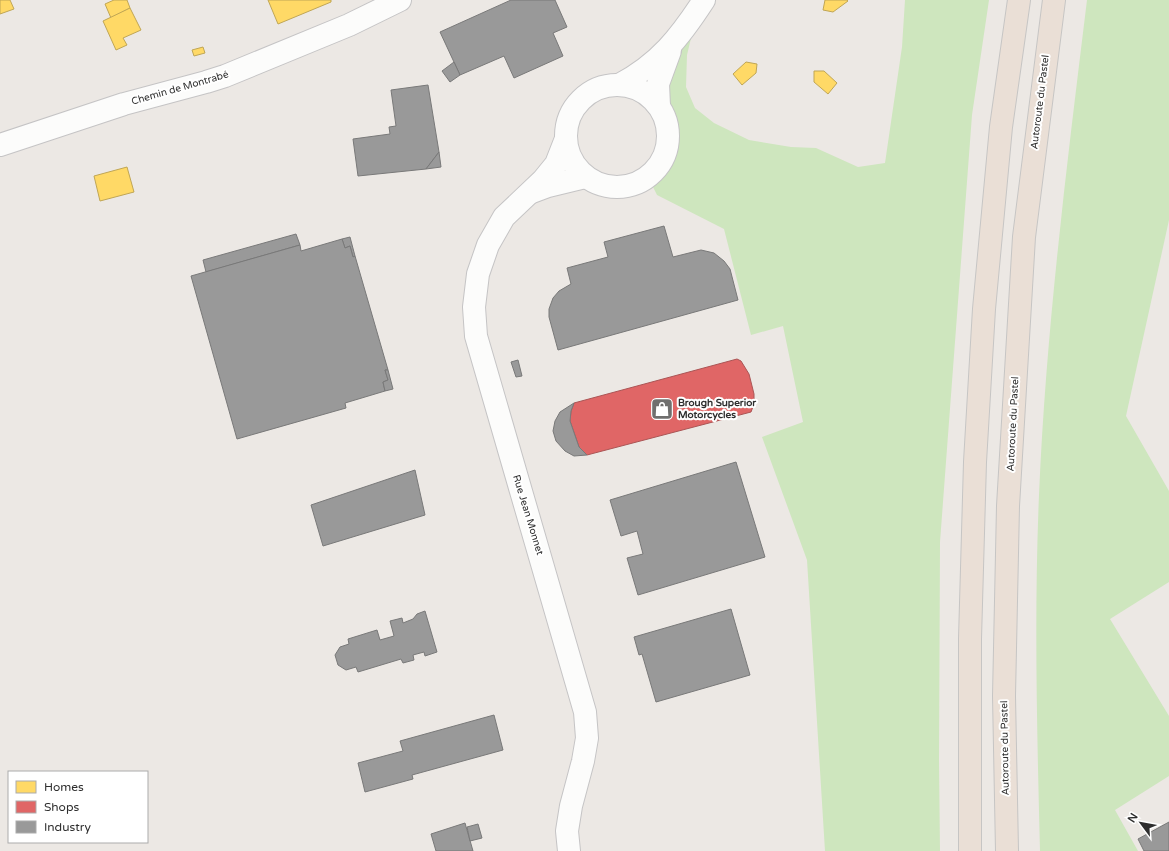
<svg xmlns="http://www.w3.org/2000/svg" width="1169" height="851" font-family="'Varela Round',sans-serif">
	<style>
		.green { fill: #cee6be }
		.homes { fill: #ffd966; stroke: #c0a655 }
		.shops { fill: #e06666; stroke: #ab5555 }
		.industry { fill: #999; stroke: #797979 }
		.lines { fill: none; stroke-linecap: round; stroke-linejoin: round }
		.minor-casing { stroke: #c5c4c5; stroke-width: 24 }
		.highway-casing { stroke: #c6c5c4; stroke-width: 24 }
		.minor { stroke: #fcfcfb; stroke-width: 22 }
		.highway { stroke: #eadfd6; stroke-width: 22 }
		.labels { text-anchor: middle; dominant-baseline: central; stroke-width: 4; stroke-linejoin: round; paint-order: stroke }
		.street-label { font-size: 10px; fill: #2e2e2e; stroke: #fff }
		.poi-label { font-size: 10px; font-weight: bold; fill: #2e2e2e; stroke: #fff; text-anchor: start }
	</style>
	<rect width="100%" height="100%" fill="#ece8e4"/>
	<g class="green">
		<path d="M 905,0 L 989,0 L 972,115 L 940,542 L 939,760 L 940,851 L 825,851 L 807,560 L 762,437 L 803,422 L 783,326 L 751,335 L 724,229 L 657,195 L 653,187 L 668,171 L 673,155 L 678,133 L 674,116 L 668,101 L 667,86 L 680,49 L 692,34 L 687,55 L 686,87 L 695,108 L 714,123 L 749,140 L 791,147 L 816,148 L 858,167 L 885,163 L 902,47 Z"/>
		<path d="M 1087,0 L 1169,0 L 1169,220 L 1126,416 L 1169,491 L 1169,582 L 1110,619 L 1169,716 L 1169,776 L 1115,810 L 1138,851 L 1040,851 C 1037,733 1034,613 1039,495 C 1046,329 1067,164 1087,0 Z"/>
	</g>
	<g class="homes">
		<path d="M 0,0 L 10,0 L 14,9 L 0,14 Z"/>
		<path d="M 114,0 L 127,0 L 130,8 L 111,18 L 105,4 Z"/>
		<path d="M 268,0 L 331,0 L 331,2 L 278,24 Z"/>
		<path d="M 825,0 L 847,0 L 848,1 L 833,12 L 823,10 Z"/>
		<path d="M 130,8 L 141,30 L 123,38 L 127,45 L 116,50 L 103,21 Z"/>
		<path d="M 203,47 L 205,53 L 194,56 L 192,50 Z"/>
		<path d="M 746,62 L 757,64 L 756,73 L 742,85 L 733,74 Z"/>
		<path d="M 814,71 L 824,71 L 837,83 L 828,94 L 814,82 Z"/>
		<path d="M 127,167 L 134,192 L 100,201 L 94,176 Z"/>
	</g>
	<path class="shops" d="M 737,359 L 741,361 L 749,374 L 754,394 L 754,404 L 751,412 L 587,455 L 579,447 L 570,421 L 571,411 L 574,403 Z"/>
	<g class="industry">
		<path d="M 511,0 L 555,0 L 567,27 L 553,33 L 563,56 L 514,78 L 504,56 L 460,75 L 440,32 Z"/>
		<path d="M 454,62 L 460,75 L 450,82 L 442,71 Z"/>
		<path d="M 428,85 L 439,152 L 426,169 L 358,176 L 353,139 L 390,134 L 389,127 L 396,126 L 391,90 Z"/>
		<path d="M 439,152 L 441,167 L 426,169 Z"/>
		<path d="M 664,226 L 673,257 L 701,250 L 714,253 L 724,261 L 730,269 L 738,300 L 558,350 L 549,317 L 549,309 L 553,298 L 559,291 L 571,284 L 567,268 L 608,257 L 604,242 Z"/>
		<path d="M 296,234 L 300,245 L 206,272 L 203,260 Z"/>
		<path d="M 350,237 L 355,256 L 353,257 L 350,246 L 345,248 L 342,239 Z"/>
		<path d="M 342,239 L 345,248 L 350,246 L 353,257 L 355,256 L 388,370 L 385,370 L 388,380 L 383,382 L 385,391 L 345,403 L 346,408 L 237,439 L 191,276 L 300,245 L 301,251 Z"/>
		<path d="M 518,360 L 522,376 L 516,377 L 511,362 Z"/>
		<path d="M 385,370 L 388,370 L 393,389 L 385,391 L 383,382 L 388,380 Z"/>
		<path d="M 574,403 L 571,411 L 570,421 L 579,447 L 587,455 L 574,456 L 565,451 L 556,441 L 553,431 L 555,421 L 560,412 Z"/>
		<path d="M 736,462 L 765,557 L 638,595 L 627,558 L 643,554 L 637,531 L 621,536 L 610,500 Z"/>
		<path d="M 415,470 L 425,515 L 323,546 L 311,505 Z"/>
		<path d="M 731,609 L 750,675 L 656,702 L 642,654 L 639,655 L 634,637 Z"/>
		<path d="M 425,611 L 437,652 L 425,656 L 424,652 L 413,655 L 414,660 L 403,663 L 401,659 L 358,672 L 356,667 L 346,670 L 338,665 L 335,655 L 340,647 L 349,644 L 348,639 L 377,630 L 380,640 L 394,636 L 390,621 L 402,618 L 403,623 L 413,619 L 417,614 Z"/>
		<path d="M 494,715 L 503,750 L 412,775 L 413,779 L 365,792 L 358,763 L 403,751 L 400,741 Z"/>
		<path d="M 1169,822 L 1169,851 L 1144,851 L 1138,839 Z"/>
		<path d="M 465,823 L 473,851 L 436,851 L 431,834 Z"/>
		<path d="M 478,824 L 482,838 L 470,841 L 467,827 Z"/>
	</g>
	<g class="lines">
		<g class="minor-casing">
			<g id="minor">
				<circle cx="617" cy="136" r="51"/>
				<path d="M 619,85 C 659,64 680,37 704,0"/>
				<path d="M 659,106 L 658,84 L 670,51"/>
				<path d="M 565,141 L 556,164 L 543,180 L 504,217 L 488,245 L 478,274 L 474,307 L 476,336 L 585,712 L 587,738 L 583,761 L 571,806 L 567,831 L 569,851"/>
				<path d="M 0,145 L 124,104 L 206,82 L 225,76 L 349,25 L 400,0"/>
				<path d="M 532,192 L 548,186 L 585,177"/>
			</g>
		</g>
		<g class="highway-casing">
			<g id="highway">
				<path d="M 970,851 L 970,639 L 975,462 L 984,309 L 1001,127 L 1019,0"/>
				<path d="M 1007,851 L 1004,696 L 1008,506 L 1024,237 L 1054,0"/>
			</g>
		</g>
		<use href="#minor" class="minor"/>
		<use href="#highway" class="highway"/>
	</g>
	<defs>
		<g id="shop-square" transform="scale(1.15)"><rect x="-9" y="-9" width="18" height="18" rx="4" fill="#706f6e" stroke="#fff"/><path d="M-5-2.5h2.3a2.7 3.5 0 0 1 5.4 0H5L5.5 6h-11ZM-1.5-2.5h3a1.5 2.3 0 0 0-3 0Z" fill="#fff"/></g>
	</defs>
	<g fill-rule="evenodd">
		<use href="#shop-square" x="662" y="409"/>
	</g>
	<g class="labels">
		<g class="street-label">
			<text transform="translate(180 88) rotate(-16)">Chemin de Montrabé</text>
			<text transform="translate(1040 102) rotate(-83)">Autoroute du Pastel</text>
			<text transform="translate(1013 424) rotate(-87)">Autoroute du Pastel</text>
			<text transform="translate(528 515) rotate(73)">Rue Jean Monnet</text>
			<text transform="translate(1005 748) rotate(-91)">Autoroute du Pastel</text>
		</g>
		<g class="poi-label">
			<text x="678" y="403">Brough Superior<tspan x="678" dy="12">Motorcycles</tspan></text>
		</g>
	</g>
	<rect x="8" y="771" width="140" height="72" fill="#ffffff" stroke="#ababab"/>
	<rect x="16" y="781" width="20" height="12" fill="#ffd966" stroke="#ababab"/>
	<text x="44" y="791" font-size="12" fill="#2e2e2e">Homes</text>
	<rect x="16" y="801" width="20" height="12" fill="#e06666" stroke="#ababab"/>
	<text x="44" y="811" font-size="12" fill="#2e2e2e">Shops</text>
	<rect x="16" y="821" width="20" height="12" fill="#999999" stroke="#ababab"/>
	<text x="44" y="831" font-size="12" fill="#2e2e2e">Industry</text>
	<g transform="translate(1141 823) rotate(302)" stroke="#ffffff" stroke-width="3" paint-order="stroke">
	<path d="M0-3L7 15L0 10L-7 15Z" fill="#2e2e2e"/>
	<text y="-6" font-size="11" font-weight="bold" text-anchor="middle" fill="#2e2e2e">N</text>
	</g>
</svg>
